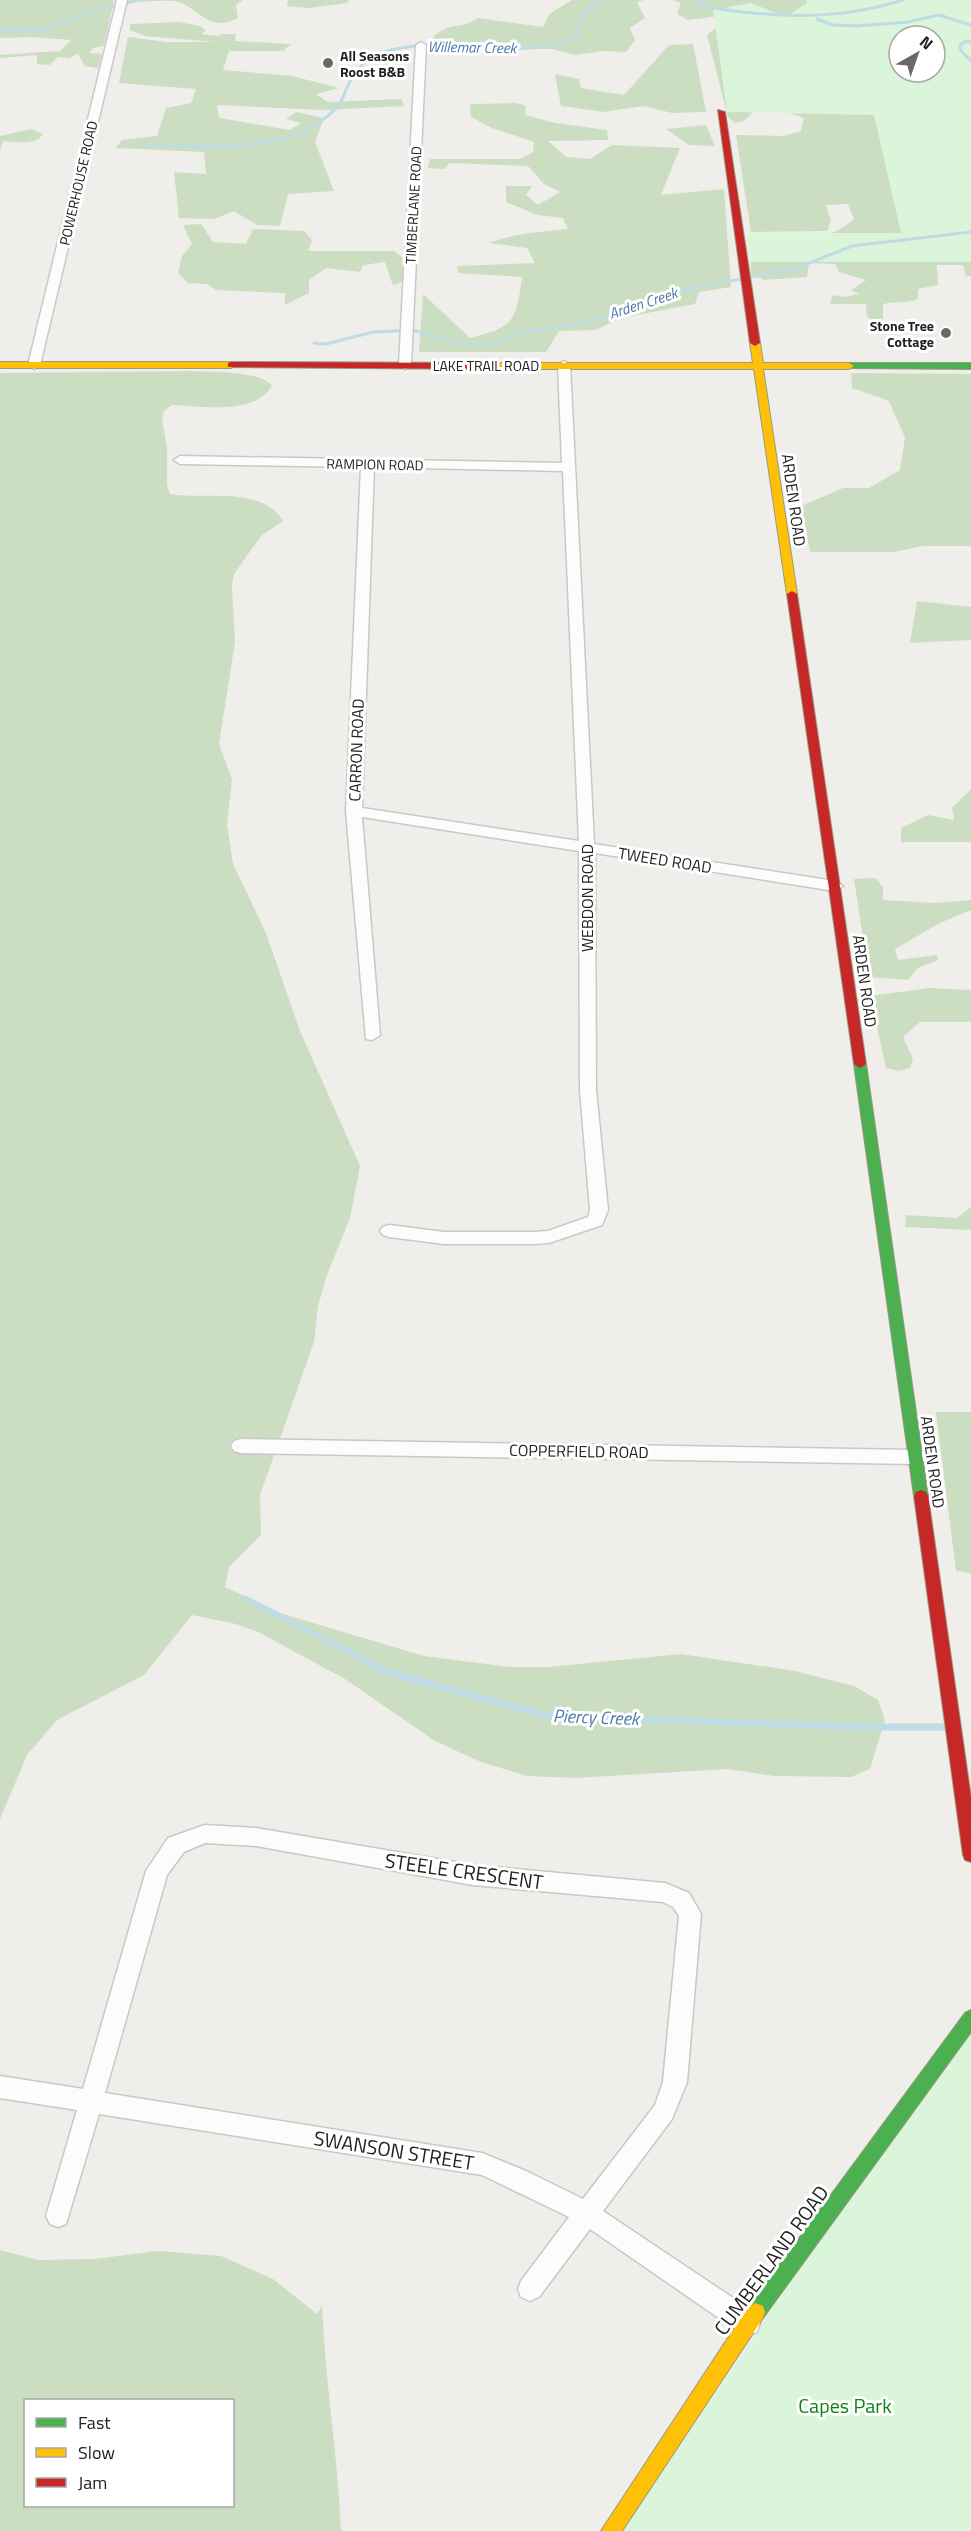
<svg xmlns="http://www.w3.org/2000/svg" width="971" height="2531" font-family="'Titillium Web',sans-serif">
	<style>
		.forest { fill: #cbdec1; fill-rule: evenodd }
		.park { fill: #daf5da; fill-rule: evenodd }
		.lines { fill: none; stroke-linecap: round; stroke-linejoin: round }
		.stream-far2 { stroke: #bfdbe3; stroke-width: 3 }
		.stream-far1 { stroke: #bfdbe3; stroke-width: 5 }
		.stream { stroke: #bfdbe3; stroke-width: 7 }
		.street-casing { stroke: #c9c8c7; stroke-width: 3 }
		.fast-casing { stroke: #999a82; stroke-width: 2 }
		.slow-casing { stroke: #999a82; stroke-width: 2 }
		.jam-casing { stroke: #999a82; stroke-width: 2 }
		.street { fill: #fdfcfc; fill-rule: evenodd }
		.fast { fill: #4caf50; fill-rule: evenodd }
		.slow { fill: #ffc107; fill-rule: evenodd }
		.jam { fill: #c62828; fill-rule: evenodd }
		.poi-dot { fill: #6a6968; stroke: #fff; stroke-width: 2 }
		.labels { text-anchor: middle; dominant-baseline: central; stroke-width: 6; stroke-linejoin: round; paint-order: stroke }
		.far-poi-label { font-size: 14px; font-weight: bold; fill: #222; stroke: #fff; text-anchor: start }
		.far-street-label { font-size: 14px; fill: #222; stroke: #fff }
		.far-water-label { font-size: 15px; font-style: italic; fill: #4a7aab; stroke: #fff }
		.street-label { font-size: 16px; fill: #222; stroke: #fff }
		.water-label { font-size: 18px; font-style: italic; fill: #4a7aab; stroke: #fff }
		.near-street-label { font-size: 20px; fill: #222; stroke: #fff }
		.near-park-label { font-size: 20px; fill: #0c8416; stroke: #fff }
	</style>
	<rect width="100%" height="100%" fill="#f0eeeb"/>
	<g class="forest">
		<path d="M 0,0 L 114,0 L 104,46 L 93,48 L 89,53 L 102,54 L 98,68 L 85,66 L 78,54 L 69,58 L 58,57 L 50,65 L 37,64 L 37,55 L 0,58 L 0,55 L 60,51 L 71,40 L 33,37 L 0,38 Z"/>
		<path d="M 129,0 L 243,0 L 236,5 L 238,18 C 206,34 201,7 175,1 C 161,0 143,2 128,2 Z"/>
		<path d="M 288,0 L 349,0 L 348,3 L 308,8 L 287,6 Z"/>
		<path d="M 572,0 L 644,0 L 637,2 L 645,18 L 630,28 L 635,40 L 626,52 L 604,51 L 574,55 L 552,49 L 433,50 L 434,36 C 454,20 460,31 478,18 L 543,27 L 549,14 Z"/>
		<path d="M 673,0 L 971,0 L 971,276 L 966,276 L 963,265 L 937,265 L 938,285 L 918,289 L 918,299 C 906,304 895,301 883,304 L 883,321 L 873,322 L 867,316 L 866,304 L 830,304 L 833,295 L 845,297 L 859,294 L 851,290 L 866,280 L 839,272 L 835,264 L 809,263 L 807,277 L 764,280 L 751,274 L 751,239 C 784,238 829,244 854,219 L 848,204 L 826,205 L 831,221 L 827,231 L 751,232 L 736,135 L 784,136 L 801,131 L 804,118 L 781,110 L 754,111 L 744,121 L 735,123 L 728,117 L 707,35 L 720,25 L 720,16 L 688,20 L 677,14 L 681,3 ZM 899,36 L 935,36 L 935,72 L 899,72 Z"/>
		<path d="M 179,22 L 200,26 L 206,30 L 201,34 L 219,36 L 221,34 L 236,34 L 235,41 L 291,44 L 283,51 L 229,51 L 223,70 L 292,76 L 339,88 L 316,94 L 328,102 L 401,99 L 405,106 L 322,110 L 217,105 L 219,118 L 290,130 L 301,123 L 286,119 L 296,112 L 324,118 L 315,142 L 334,191 L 288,194 L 280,226 L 257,225 L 234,211 L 214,219 L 179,218 L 174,172 L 206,174 L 204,152 L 116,148 L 122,140 L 157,136 L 166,108 L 191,103 L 196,89 L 119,83 L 128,37 L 167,42 L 215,42 L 145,36 L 130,30 L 130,24 Z"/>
		<path d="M 693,44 L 706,112 L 672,113 L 643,106 L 604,112 L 561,106 L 555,74 L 579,79 L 581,88 L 624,95 L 669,45 Z"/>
		<path d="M 516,103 L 526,106 L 525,115 L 555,123 L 607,130 L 608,140 L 548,141 L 566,157 L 590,159 L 612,145 L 680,148 L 661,195 L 724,189 L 731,287 L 699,292 L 695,304 L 621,318 L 596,330 L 559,331 L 546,352 L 419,352 L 423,294 L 470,338 C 514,327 516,322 522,277 L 458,273 L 457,266 L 535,263 L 527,248 L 489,243 C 515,233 541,232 568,229 L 563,218 L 537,215 L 506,202 L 506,186 L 532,186 L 526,195 L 538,205 L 560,192 L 544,184 L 528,166 L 449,163 L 445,169 L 428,168 L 430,159 L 520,159 L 533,152 L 534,142 L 492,128 L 471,117 L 470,104 Z"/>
		<path d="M 706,125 L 715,146 L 689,145 L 666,129 Z"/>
		<path d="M 31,129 L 43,134 C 35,146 16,142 3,141 L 0,150 L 0,136 Z"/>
		<path d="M 201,224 L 213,242 L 246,244 L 253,229 L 304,231 L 312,240 L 308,251 L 394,251 L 402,257 L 403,281 L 393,286 L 385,262 L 363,265 L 360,272 L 326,268 L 309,280 L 309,293 L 285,305 L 285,293 L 216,290 L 207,284 L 188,283 L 178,273 L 182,256 L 192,244 L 183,225 Z"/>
		<path d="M 188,371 C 208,372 260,370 272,386 C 254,416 201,406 172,405 L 164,411 L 162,419 L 167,447 L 167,485 L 170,494 C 204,500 261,485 283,521 L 261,536 L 234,574 L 232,585 L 235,642 L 219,744 L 232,779 L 227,824 L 233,864 L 266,933 L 300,1031 L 360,1166 L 350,1218 L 327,1275 L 318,1306 L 314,1342 L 260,1495 L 261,1535 L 229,1567 L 225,1587 L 283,1614 L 424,1656 L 510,1667 L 549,1667 L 681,1654 L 795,1671 L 854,1686 L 878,1700 L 885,1720 L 870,1769 L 851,1777 L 774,1776 L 727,1769 L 575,1778 L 527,1776 L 481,1762 L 435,1741 L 345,1679 L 258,1632 L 236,1624 L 192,1615 L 144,1675 L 57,1720 L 27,1755 L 0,1819 L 0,373 Z"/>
		<path d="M 851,373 L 971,374 L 971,546 L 922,546 L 894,552 L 810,552 L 801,506 L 843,488 L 869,488 L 900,470 L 905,438 L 889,401 L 852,388 Z"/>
		<path d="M 917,601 L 971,607 L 971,640 L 910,643 Z"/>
		<path d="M 971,789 L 971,842 L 901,842 L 901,828 L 928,815 L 954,820 L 952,808 Z"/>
		<path d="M 876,878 L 883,888 L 883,900 L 934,903 L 971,900 L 971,910 L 940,923 L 895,949 L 898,960 L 937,955 L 938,960 L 918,968 L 908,980 L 869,977 L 854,879 Z"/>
		<path d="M 930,988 L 971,990 L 971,1022 L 920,1022 L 903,1037 L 913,1059 L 910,1068 L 899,1071 L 886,1068 L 870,996 Z"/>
		<path d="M 971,1207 L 971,1230 L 905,1227 L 906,1215 L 957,1218 Z"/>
		<path d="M 936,1412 L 971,1412 L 971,1573 L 956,1571 Z"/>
		<path d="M 0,2250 L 38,2260 L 94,2259 L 158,2251 L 221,2256 L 273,2279 L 317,2314 L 322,2305 C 325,2381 338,2456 341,2531 L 0,2531 ZM 26,2400 L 232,2400 L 232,2506 L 26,2506 Z"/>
	</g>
	<g class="park">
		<path d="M 807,0 L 971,0 L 971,262 L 751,262 L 747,233 L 901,233 L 874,115 L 727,112 L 713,10 L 751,3 L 786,17 L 807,3 ZM 899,36 L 935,36 L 935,72 L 899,72 Z"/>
		<path d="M 971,2018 L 971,2531 L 621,2531 Z"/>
	</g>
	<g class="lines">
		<g class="stream-far2">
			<path d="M 695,0 C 713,10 733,11 753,13 C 806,18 852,16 903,0"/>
			<path d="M 817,19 L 833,25 L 857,26 L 908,22 L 939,15 L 971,25"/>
			<path d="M 0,31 L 46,29 L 84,14 L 138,0"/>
			<path d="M 971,42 L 966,41 L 960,45 L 961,51 L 971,61"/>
			<path d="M 143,145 C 202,146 295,156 338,106 C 342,102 344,95 346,90 C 355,68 368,55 391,50 C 455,35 512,63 576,37 L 585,10 L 602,0"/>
			<path d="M 314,343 L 326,344 L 373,332 L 412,330 L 467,344 L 494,344 L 519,333 L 581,324 L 674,292 L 797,268 L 852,246 L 971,232"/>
		</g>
		<path class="stream-far1" d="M 245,1598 L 365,1660"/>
		<path class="stream" d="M 362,1659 L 387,1672 L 549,1716 L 865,1727 L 945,1727"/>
		<g class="street-casing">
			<g id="street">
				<path d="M 117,0 L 127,0 L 40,365 L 34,369 L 28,365 Z"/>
				<path d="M 421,42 L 426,45 L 411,365 L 405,369 L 399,365 L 416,45 Z"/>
				<path d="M 564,361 L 570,365 L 594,844 L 835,881 L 843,886 L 835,891 L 595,853 L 596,1090 L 608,1210 L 602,1225 L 549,1243 L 534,1244 L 444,1244 L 389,1237 L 383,1235 L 380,1231 L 383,1227 L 389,1225 L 444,1232 L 534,1232 L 548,1231 L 588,1217 L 590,1210 L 580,1090 L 579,851 L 362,817 L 380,1035 L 372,1040 L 366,1039 L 346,811 L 361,467 L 180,464 L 174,460 L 180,456 L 562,463 L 558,365 ZM 374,467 L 563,471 L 579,841 L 362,808 Z"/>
				<path d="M 241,1439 L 916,1450 L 923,1452 L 926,1457 L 923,1462 L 916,1464 L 241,1453 L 234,1451 L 231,1446 L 234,1441 Z"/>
				<path d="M 205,1825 L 256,1828 L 473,1865 L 665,1883 L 689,1893 L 701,1914 L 687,2082 L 672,2119 L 603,2211 L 757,2314 L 760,2323 L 757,2332 L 748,2335 L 739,2332 L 590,2229 L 539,2297 L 530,2301 L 521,2297 L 518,2289 L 521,2281 L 569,2217 L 482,2175 L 99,2114 L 66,2224 L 58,2227 L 50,2224 L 46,2216 L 77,2110 L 0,2098 L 0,2076 L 83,2089 L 146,1871 L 168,1838 ZM 205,1843 L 256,1846 L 473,1885 L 663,1902 L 673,1907 L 679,1916 L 663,2082 L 655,2105 L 583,2199 L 526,2171 L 482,2153 L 105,2093 L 167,1875 L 184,1852 Z"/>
			</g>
		</g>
		<g class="fast-casing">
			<g id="fast">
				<path d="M 849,363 L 971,363 L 971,369 L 846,368 L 844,366 Z"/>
				<path d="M 860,1060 L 866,1064 L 928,1496 L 926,1500 L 916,1500 L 914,1496 L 854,1064 Z"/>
				<path d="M 971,2010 L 971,2032 L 763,2318 L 756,2321 L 749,2318 L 747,2312 L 749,2306 L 965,2013 Z"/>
			</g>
		</g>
		<g class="slow-casing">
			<g id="slow">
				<path d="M 755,340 L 760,343 L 763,363 L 849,363 L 854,366 L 849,369 L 763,369 L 797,594 L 792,597 L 787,594 L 754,369 L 486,369 L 481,366 L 486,363 L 753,363 L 750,343 Z"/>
				<path d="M 0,362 L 231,362 L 236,365 L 231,368 L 0,368 Z"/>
				<path d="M 756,2303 L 763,2306 L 765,2312 L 763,2318 L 622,2531 L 601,2531 L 749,2306 Z"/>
			</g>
		</g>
		<g class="jam-casing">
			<g id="jam">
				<path d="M 718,110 L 725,112 L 760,343 L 755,346 L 750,343 Z"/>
				<path d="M 231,362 L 486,363 L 491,366 L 486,369 L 228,367 L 228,363 Z"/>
				<path d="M 792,591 L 797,594 L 866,1064 L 860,1068 L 854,1064 L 787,594 Z"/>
				<path d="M 921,1490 L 926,1492 L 928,1496 L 971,1798 L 971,1862 L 965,1860 L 963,1855 L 914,1496 L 916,1492 Z"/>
			</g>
		</g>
		<use href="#street" class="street"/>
		<use href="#fast" class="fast"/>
		<use href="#slow" class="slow"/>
		<use href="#jam" class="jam"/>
	</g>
	<g class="poi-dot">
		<circle cx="328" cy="63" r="6"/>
		<circle cx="946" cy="333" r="6"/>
	</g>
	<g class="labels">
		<g class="far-poi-label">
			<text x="340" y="55">All Seasons<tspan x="340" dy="16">Roost B&amp;B</tspan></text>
			<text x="934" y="325" text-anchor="end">Stone Tree<tspan x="934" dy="16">Cottage</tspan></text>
		</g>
		<g class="far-street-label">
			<text transform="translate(78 183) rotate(-77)">POWERHOUSE ROAD</text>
			<text transform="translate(413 205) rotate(-87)">TIMBERLANE ROAD</text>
			<text x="486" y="365">LAKE TRAIL ROAD</text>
			<text transform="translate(375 464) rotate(1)">RAMPION ROAD</text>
		</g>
		<g class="far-water-label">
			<text transform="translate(472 47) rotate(1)">Willemar Creek</text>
			<text transform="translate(643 303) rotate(-18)">Arden Creek</text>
		</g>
		<g class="street-label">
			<text transform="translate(794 500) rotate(82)">ARDEN ROAD</text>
			<text transform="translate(356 750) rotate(-88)">CARRON ROAD</text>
			<text transform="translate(665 860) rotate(9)">TWEED ROAD</text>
			<text transform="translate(587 898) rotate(-90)">WEBDON ROAD</text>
			<text transform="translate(865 981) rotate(82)">ARDEN ROAD</text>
			<text transform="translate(579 1451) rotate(1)">COPPERFIELD ROAD</text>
			<text transform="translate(933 1462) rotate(82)">ARDEN ROAD</text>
		</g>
		<g class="water-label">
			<text transform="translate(596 1717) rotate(2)">Piercy Creek</text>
		</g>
		<g class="near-street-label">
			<text transform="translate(464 1871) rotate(8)">STEELE CRESCENT</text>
			<text transform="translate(394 2150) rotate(9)">SWANSON STREET</text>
			<text transform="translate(771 2260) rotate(-54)">CUMBERLAND ROAD</text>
		</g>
		<g class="near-park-label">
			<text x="845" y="2405">Capes Park</text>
		</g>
	</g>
	<rect x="24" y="2399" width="210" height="108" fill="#ffffff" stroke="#a7a7a7" stroke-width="1.5"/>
	<rect x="36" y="2418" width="30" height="9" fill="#4caf50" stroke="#a7a7a7" stroke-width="1.5"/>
	<text x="78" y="2429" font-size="18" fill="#222222">Fast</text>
	<rect x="36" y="2448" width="30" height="9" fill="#ffc107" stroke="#a7a7a7" stroke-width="1.5"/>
	<text x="78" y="2459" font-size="18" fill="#222222">Slow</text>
	<rect x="36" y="2478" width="30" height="9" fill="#c62828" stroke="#a7a7a7" stroke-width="1.5"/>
	<text x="78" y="2489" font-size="18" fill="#222222">Jam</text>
	<g transform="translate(917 54) rotate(40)"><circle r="28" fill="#ffffff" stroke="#a7a7a7" stroke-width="1.5"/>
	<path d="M0-4.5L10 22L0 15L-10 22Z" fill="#6a6968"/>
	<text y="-9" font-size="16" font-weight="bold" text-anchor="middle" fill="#222222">N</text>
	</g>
</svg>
